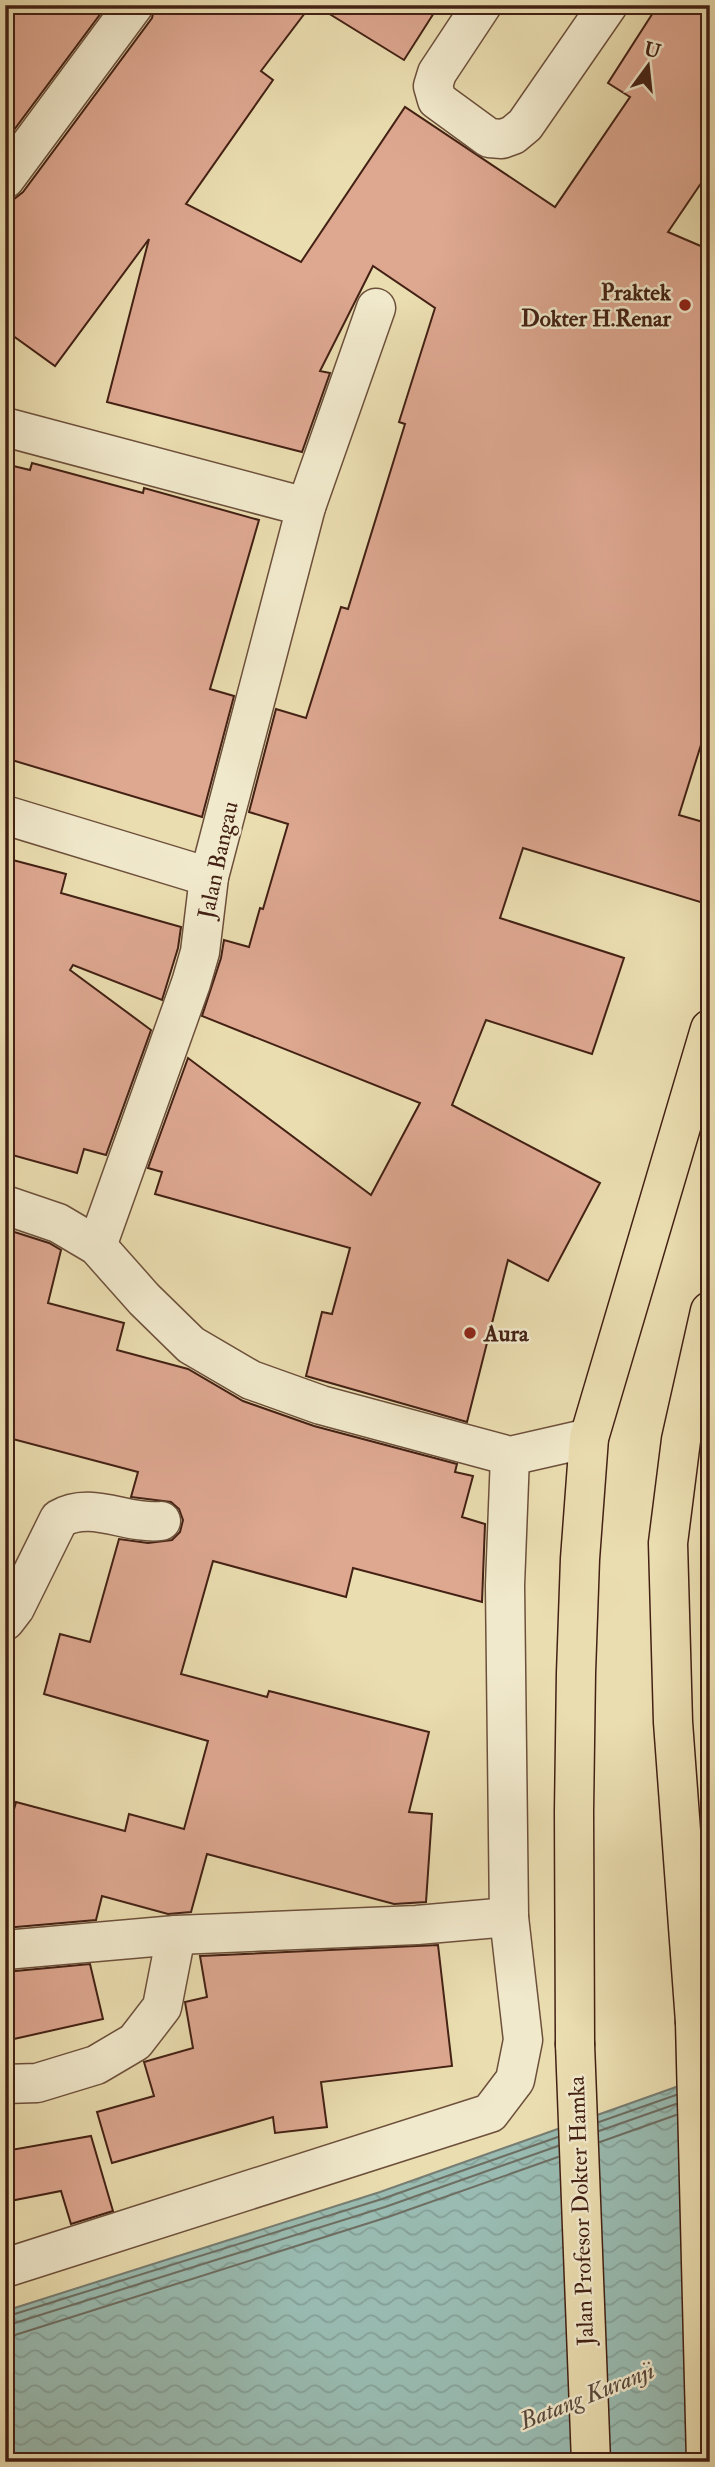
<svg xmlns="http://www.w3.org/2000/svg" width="715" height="2467" font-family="'IM FELL Double Pica',serif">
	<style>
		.water { fill: url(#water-waves); stroke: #777d72; stroke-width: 2 }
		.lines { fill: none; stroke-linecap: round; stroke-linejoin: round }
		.shore { stroke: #6e6e62; stroke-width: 2 }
		.building { fill: #dda790; stroke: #432114; stroke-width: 2 }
		.street-casing { stroke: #6d503b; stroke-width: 41 }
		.primary-casing { stroke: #432114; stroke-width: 41 }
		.highway-casing { stroke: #432114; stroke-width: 41 }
		.street { stroke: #f1e9cc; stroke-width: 38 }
		.primary { stroke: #eaddb0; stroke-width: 38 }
		.highway { stroke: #eaddb0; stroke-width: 38 }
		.poi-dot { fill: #8f2418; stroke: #f1e9cc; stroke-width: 2.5 }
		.labels { text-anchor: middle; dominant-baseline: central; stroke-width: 5; stroke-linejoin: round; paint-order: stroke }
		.poi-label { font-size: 23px; font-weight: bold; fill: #432114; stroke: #f1e9cc; text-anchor: end }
		.street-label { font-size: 23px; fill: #432114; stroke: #f1e9cc }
		.water-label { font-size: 24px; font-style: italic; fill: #58483b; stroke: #f1e9cc }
	</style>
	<defs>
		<pattern id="water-waves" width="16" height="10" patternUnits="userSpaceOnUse" patternTransform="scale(1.75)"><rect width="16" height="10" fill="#99bbb1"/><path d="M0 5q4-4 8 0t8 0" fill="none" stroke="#85a097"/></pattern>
	</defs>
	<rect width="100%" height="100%" fill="#eaddb0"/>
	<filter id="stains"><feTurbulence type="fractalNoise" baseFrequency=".00286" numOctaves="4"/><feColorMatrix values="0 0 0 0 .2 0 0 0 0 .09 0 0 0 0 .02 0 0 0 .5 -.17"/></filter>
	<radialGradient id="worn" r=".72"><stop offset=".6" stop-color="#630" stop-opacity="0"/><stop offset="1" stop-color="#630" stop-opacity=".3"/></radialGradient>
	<path class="water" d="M 710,2075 L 710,2462 L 5,2462 L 5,2311 L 380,2192 Z"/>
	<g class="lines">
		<g class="shore">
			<path d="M 599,2122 L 676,2095"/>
			<path d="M 599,2131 L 676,2104"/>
			<path d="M 600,2142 L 676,2115"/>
			<path d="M 5,2317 L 382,2199 L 558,2137"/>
			<path d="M 5,2326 L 385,2207 L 558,2146"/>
			<path d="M 5,2336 L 15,2335 L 388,2217 L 558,2157"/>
		</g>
	</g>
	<g class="building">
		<path d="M 5,5 L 107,5 L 5,142 Z"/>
		<path d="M 155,5 L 311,5 L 261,71 L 273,80 L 186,204 L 301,262 L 405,107 L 555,207 L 630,97 L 608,83 L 658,5 L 710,5 L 710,170 L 668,232 L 710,250 L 710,716 L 679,815 L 710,824 L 710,905 L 523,848 L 500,918 L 624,958 L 592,1054 L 486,1020 L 452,1105 L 600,1183 L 548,1281 L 508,1260 L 467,1422 L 306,1376 L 322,1312 L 332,1314 L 350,1248 L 155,1194 L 162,1172 L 148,1168 L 188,1058 L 371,1195 L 420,1103 L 202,1016 L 221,958 L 224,940 L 249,947 L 260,908 L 263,909 L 288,824 L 249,812 L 276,709 L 306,718 L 341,607 L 348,609 L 405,424 L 399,422 L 435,308 L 373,266 L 320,371 L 330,373 L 302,452 L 107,402 L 149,239 L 55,366 L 5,330 L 5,200 L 14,199 L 23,192 L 152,18 Z"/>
		<path d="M 315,5 L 439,5 L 404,60 Z"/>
		<path d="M 32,463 L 143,493 L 144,488 L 259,520 L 210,689 L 234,696 L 202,817 L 5,758 L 5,464 L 30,470 Z"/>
		<path d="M 5,858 L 66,874 L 61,893 L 181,927 L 178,948 L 162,1000 L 73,965 L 70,970 L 151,1030 L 106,1155 L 84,1149 L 77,1173 L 5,1153 Z"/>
		<path d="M 5,1229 L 49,1243 L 61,1250 L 48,1303 L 124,1323 L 117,1350 L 188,1369 L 243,1401 L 314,1426 L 457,1464 L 455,1472 L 473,1476 L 462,1517 L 485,1524 L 482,1602 L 353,1568 L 346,1597 L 213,1561 L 181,1674 L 267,1697 L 269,1691 L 429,1732 L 409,1812 L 432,1814 L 426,1902 L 394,1904 L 207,1854 L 191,1912 L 168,1914 L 102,1896 L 96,1920 L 5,1928 L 5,1842 L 16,1802 L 125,1831 L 129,1814 L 184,1829 L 208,1741 L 44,1694 L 60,1634 L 90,1642 L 119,1539 L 148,1543 L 172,1540 L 180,1532 L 183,1520 L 179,1509 L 171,1502 L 131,1497 L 138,1472 L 5,1437 Z"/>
		<path d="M 438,1945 L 452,2066 L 321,2082 L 327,2127 L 275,2133 L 273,2117 L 112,2163 L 97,2112 L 154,2096 L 144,2062 L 193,2048 L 185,2002 L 207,1997 L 200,1956 Z"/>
		<path d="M 90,1964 L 103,2019 L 5,2041 L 5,1972 Z"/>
		<path d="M 91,2136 L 113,2211 L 71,2224 L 61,2191 L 5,2202 L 5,2151 Z"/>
	</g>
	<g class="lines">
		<g class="street-casing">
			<g id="street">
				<path d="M 482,5 L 437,73 L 433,86 L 437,100 L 489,138 L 502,139 L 513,135 L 525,125 L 608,5"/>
				<path d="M 5,179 L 134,5"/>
				<path d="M 5,427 L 306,507"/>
				<path d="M 5,815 L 209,877"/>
				<path d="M 5,1205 L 58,1223 L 97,1246 L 144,1299 L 191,1345 L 251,1380 L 321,1405 L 510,1456 L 589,1438"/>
				<path d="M 97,1246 L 191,983 L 200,952 L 209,877 L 306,507 L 376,308"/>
				<path d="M 5,1621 L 15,1608 L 59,1519 C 91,1500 127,1525 161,1521"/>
				<path d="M 5,1950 L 176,1935 L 417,1925 L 509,1917"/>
				<path d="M 5,2084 L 37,2083 L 96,2065 L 135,2042 L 162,2007 L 176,1935"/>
				<path d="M 5,2268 L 490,2113 L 515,2080 L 523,2040 L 509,1917 L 505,1585 L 510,1456"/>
			</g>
		</g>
		<g class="primary-casing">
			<g id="primary">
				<path d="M 695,2022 L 706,2462"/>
				<path d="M 575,2044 L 591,2462"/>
			</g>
		</g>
		<g class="highway-casing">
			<g id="highway">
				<path d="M 695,2022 L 673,1722 L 668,1543 L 681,1440 L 710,1311"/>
				<path d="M 575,2044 L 574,1812 L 576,1673 L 580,1559 L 589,1438 L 710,1029"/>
			</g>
		</g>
		<use href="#street" class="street"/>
		<use href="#primary" class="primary"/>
		<use href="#highway" class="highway"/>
	</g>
	<g class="poi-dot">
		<circle cx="685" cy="305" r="7"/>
		<circle cx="470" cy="1333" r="7"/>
	</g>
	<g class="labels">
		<g class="poi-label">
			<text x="671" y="292">Praktek<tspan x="671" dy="26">Dokter H.Renar</tspan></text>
			<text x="484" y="1333" text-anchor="start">Aura</text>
		</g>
		<g class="street-label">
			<text transform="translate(218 860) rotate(-78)">Jalan Bangau</text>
			<text transform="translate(581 2211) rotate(-92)">Jalan Profesor Dokter Hamka</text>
		</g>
		<g class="water-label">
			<text transform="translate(587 2396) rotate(-22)">Batang Kuranji</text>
		</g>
	</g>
	<rect width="715" height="2467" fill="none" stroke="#eaddb0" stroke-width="28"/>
	<rect x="7" y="7" width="701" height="2453" fill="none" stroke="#432114" stroke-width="3.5"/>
	<rect x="14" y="14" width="687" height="2439" fill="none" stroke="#432114" stroke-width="2"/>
	<g transform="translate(648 66) rotate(15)" stroke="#f1e9cc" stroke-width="5" paint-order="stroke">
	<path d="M0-5L12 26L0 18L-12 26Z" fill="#432114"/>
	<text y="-10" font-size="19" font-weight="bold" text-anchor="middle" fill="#432114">U</text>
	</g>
	<rect width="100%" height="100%" filter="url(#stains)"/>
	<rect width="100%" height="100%" fill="url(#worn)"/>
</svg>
